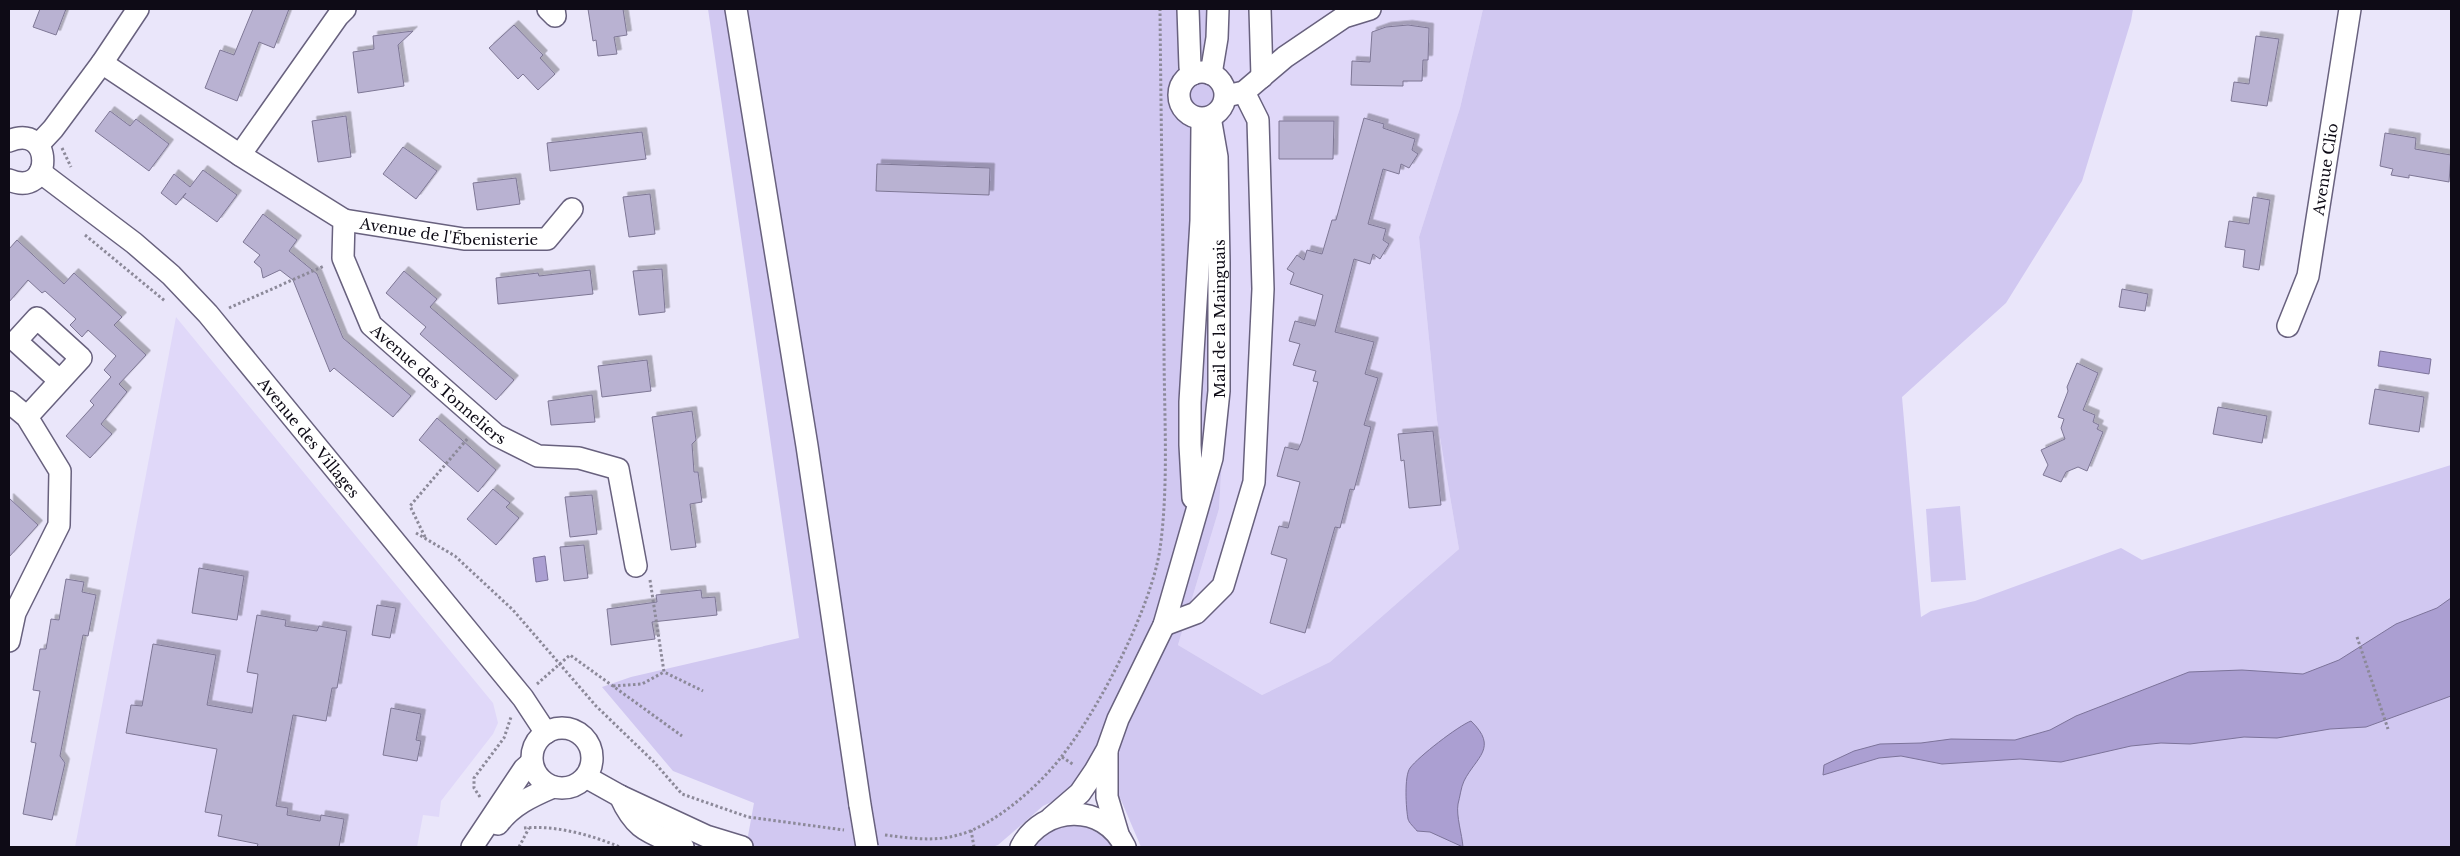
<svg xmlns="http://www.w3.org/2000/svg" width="2460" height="856" font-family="'Libre Baskerville',serif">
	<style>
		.built { fill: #e0d8f9 }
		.green { fill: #d1c8f1 }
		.water { fill: #ab9fd2; stroke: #7c739a }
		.building { fill: #b9b2d2; stroke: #7e7795; filter: url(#shadow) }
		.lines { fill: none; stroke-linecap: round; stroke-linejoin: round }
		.minor-casing { stroke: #68617e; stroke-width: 24 }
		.path { stroke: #8c8999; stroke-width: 3; stroke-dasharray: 2.5 2.5; stroke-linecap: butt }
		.minor { stroke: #fff; stroke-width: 21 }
		.minor-bridge-casing { stroke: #68617e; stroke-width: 24; stroke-linecap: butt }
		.minor-bridge { stroke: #fff; stroke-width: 21 }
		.labels { text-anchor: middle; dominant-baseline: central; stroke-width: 4; stroke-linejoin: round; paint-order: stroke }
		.street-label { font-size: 15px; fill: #0e0b16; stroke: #fff }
	</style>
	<defs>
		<filter id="shadow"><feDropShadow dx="4.5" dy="-4.5" stdDeviation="0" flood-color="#0004"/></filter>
	</defs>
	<rect width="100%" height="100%" fill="#eae6fa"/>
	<g class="built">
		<path d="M 1224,9 L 1483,9 L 1460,108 L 1419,237 L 1437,420 L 1459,549 L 1330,662 L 1262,695 L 1178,645 L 1219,509 L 1225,407 Z"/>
		<path d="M 176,317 L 493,703 L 498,723 L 493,734 L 441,801 L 439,817 L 423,815 L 417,847 L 75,847 Z"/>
	</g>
	<g class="green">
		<path d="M 708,9 L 1224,9 L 1225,407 L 1219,509 L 1178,645 L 1262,695 L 1330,662 L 1459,549 L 1437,420 L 1419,237 L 1460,108 L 1483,9 L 2133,9 L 2131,21 L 2082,181 L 2006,303 L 1902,397 L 1921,617 L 1931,611 L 1975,601 L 2121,548 L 2142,560 L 2451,465 L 2451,847 L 1141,847 L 1121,800 L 1095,786 L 1062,797 L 1043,806 L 998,845 L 992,847 L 746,847 L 754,803 L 673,771 L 602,687 L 631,677 L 799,638 Z"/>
		<path d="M 1960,506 L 1966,580 L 1931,582 L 1926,509 Z"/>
		<path d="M 1080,824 L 1108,838 L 1114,847 L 1034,847 C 1045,830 1061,825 1080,824 Z"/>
	</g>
	<g class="water">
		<path d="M 2380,351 L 2431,359 L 2429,374 L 2378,366 Z"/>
		<path d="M 545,556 L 548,580 L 536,582 L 533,558 Z"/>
		<path d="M 2451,598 L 2451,696 L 2366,727 L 2330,729 L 2277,738 L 2244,737 L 2190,744 L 2161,743 L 2131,746 L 2061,762 L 2020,759 L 1942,764 L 1901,756 L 1879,758 L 1823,775 L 1824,765 L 1854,751 L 1880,744 L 1921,743 L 1951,739 L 2015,740 L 2050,730 L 2076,716 L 2189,672 L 2242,670 L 2303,674 L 2339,660 L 2396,624 L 2437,608 Z"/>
		<path d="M 1471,721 C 1499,748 1476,757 1464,781 C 1461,787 1460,797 1458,804 C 1456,816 1462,834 1463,847 L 1430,832 L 1417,831 C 1414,827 1409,823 1408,819 C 1406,809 1404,776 1410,768 C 1418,757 1458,726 1471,721 Z"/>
	</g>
	<g class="building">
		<path d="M 40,9 L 66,9 L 56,35 L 33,27 Z"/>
		<path d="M 253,9 L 289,9 L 274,48 L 259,42 L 237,101 L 205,88 L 220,50 L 234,55 Z"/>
		<path d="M 588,9 L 623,9 L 627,35 L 614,37 L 617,54 L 598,56 L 596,40 L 593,41 Z"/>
		<path d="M 514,25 L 543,55 L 540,58 L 555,74 L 538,90 L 523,74 L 518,79 L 489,48 Z"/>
		<path d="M 1408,25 L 1429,28 L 1428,60 L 1423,60 L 1422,81 L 1403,81 L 1403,86 L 1351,85 L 1352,61 L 1370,62 L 1372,32 L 1386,27 Z"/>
		<path d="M 413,31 L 398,45 L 404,86 L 358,93 L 353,52 L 374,49 L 373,36 Z"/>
		<path d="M 2256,36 L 2279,39 L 2267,106 L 2231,101 L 2234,82 L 2249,84 Z"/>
		<path d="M 110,111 L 130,126 L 136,119 L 169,144 L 149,171 L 95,131 Z"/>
		<path d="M 346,116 L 351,157 L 318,162 L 312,121 Z"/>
		<path d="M 1364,118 L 1384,124 L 1383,128 L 1415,139 L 1412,150 L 1418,154 L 1409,168 L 1401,164 L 1399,174 L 1383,169 L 1368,224 L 1386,229 L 1383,240 L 1389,244 L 1380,259 L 1373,254 L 1370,264 L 1354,259 L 1335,332 L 1374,342 L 1365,374 L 1378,378 L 1364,425 L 1371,427 L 1354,490 L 1350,489 L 1340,528 L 1335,527 L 1305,633 L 1270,623 L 1287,559 L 1271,554 L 1279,526 L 1288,528 L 1300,482 L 1277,476 L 1285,447 L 1298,450 L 1302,441 L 1318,382 L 1313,381 L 1316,371 L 1293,365 L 1300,344 L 1289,341 L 1295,321 L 1315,326 L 1323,295 L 1290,284 L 1294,273 L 1287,269 L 1297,255 L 1304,260 L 1307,250 L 1322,254 L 1332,220 L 1336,220 Z"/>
		<path d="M 1279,121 L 1334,121 L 1333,159 L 1279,159 Z"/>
		<path d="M 642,132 L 646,159 L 550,171 L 547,143 Z"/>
		<path d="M 2385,133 L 2416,138 L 2415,149 L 2451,155 L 2449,182 L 2409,175 L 2409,178 L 2391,175 L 2393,169 L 2380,166 Z"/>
		<path d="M 403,147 L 437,171 L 416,199 L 383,174 Z"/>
		<path d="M 877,164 L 990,168 L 989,195 L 876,191 Z"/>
		<path d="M 203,170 L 237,195 L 217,222 L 183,197 L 186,193 L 176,205 L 161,193 L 174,174 L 190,187 Z"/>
		<path d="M 516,178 L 520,204 L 477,210 L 473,183 Z"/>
		<path d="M 650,194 L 655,234 L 629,237 L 623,197 Z"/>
		<path d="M 2253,197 L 2270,200 L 2259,270 L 2243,267 L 2245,250 L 2225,247 L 2229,221 L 2249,224 Z"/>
		<path d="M 263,214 L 297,240 L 289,251 L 317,274 L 343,338 L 411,396 L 393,417 L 334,368 L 330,372 L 293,280 L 280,270 L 263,278 L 261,268 L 254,262 L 260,255 L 243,242 Z"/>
		<path d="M 17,240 L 64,284 L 74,273 L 122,317 L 114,325 L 146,355 L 119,384 L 127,392 L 101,424 L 112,434 L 90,458 L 66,436 L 94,405 L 90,401 L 111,377 L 104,370 L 116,356 L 88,330 L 82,337 L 70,325 L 76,319 L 45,291 L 42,293 L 28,280 L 9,302 L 9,249 Z"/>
		<path d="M 662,269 L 665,312 L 639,315 L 633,271 Z"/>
		<path d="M 590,270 L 593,294 L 498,304 L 496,278 L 538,273 L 539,276 Z"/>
		<path d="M 404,271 L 437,299 L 430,307 L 514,380 L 496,400 L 420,334 L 426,327 L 386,293 Z"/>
		<path d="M 2122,289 L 2148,294 L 2145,311 L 2119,307 Z"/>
		<path d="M 647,360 L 651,391 L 602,397 L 598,366 Z"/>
		<path d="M 2077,363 L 2098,373 L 2083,410 L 2095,415 L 2093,422 L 2099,425 L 2097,429 L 2103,432 L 2087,471 L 2078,467 L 2066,472 L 2061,482 L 2043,475 L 2048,465 L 2041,450 L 2065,439 L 2061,428 L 2064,419 L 2058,417 L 2068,391 L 2067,387 Z"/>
		<path d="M 2375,389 L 2424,397 L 2419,432 L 2369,424 Z"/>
		<path d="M 592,395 L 595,422 L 551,425 L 548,401 Z"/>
		<path d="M 2218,407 L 2267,416 L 2262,443 L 2213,434 Z"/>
		<path d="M 692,411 L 696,440 L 692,444 L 694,472 L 698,472 L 702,502 L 690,504 L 696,547 L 671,550 L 652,417 Z"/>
		<path d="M 437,418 L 496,470 L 478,492 L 419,440 Z"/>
		<path d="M 1433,431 L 1441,505 L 1409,508 L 1404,460 L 1401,461 L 1398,434 Z"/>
		<path d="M 493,489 L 510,503 L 506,507 L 519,518 L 496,545 L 467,519 Z"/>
		<path d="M 592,495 L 597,534 L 570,537 L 565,497 Z"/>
		<path d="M 9,498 L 38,525 L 9,557 Z"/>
		<path d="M 584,545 L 588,578 L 564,581 L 560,547 Z"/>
		<path d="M 199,568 L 244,576 L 237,620 L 192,613 Z"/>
		<path d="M 66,579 L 84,582 L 82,592 L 96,595 L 88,636 L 83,635 L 60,756 L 65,763 L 52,820 L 23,814 L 36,743 L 31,742 L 40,691 L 33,690 L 40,649 L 46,649 L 51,619 L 59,620 Z"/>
		<path d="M 701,590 L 702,598 L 715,597 L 717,615 L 652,622 L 655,639 L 611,645 L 607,609 L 657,602 L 656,595 Z"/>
		<path d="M 377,605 L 396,608 L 390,638 L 372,635 Z"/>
		<path d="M 257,615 L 286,620 L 285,626 L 317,631 L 319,626 L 347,631 L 337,688 L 332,688 L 326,721 L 293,715 L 276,806 L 288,808 L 287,815 L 320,821 L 321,815 L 344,819 L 339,847 L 257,847 L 258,844 L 218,836 L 222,815 L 205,812 L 217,749 L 126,733 L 131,705 L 142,706 L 153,644 L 216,655 L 207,705 L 252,713 L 258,674 L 247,672 Z"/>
		<path d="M 391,708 L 421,714 L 416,740 L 421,741 L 417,761 L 383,755 Z"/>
	</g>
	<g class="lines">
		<g class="minor-casing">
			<g id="minor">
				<path d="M 548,9 L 555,16 L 554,9"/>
				<path d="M 736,9 L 807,446 L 860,805"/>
				<path d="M 1188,9 L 1190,67 L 1193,74"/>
				<path d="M 1260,9 L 1262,77"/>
				<path id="s1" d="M 102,63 L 240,155 L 344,220 L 343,258 L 371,325 L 496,435 L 538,456 L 579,458 L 618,469 L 636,566"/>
				<circle cx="1202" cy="95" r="23"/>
				<path d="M 1211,74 L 1217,38 L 1218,9"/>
				<path d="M 1226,96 L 1244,92 L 1285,57 L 1344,17 L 1370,9"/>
				<path d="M 9,141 C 54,122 54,199 9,180"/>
				<path d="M 38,145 L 53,129 L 102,63 L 138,9"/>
				<path d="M 240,155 L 338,16 L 345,9"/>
				<path id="s2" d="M 40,172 L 134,243 L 171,275 L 208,314 L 523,698 L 546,733"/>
				<path id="s3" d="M 344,220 L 464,239 L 547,239 L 572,209"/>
				<path id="s4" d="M 2288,326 L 2308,276 L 2350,9"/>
				<path d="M 9,402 L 27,417 L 60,471 L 59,525 L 15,613 L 9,641"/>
				<path d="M 27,417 L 81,358 L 37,318 L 16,341 L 60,381"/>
				<path d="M 1193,498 L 1190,445 L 1190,402 L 1201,221 L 1202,126"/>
				<path d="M 1164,625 L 1196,613 L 1223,586 L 1254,482 L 1263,289 L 1258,120 L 1244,92"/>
				<circle cx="562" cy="758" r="30"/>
				<path d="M 1107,752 L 1107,797 L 1118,834"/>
				<path d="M 586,777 L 620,796 L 706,836 L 742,847"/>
				<path d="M 620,796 C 636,832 650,832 683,847"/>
				<path id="s5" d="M 1051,818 L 1080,793 L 1095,771 L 1107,750 L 1118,719 L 1164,625 L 1212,458 L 1219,391 L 1219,262 L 1217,157 L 1210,117"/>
				<path d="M 498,824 C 512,805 532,796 553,787"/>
				<path d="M 472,847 L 524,769 L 532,762"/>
				<path d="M 1021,847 C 1043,805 1104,802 1125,847"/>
			</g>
		</g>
		<g class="path">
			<path d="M 62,148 L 71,167"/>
			<path d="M 85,235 L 165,301"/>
			<path d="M 229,308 L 324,266"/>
			<path d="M 416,533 L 455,556 L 513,610 L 596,706 L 654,762 L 682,794 L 748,817 L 844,830"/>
			<path d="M 425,537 L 410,506 L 468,438"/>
			<path d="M 650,580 L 664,672 L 703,691"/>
			<path d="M 2357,637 L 2388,729"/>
			<path d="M 537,684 L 570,655 L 682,736"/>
			<path d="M 613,686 L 642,684 L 664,672"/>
			<path d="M 1062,757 L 1074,765"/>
			<path d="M 480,797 L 474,788 L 474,778 L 504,738 L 511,717"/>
			<path d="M 524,828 C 556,825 591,835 620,847"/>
			<path d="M 971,830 L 974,847"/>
			<path d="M 885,835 C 909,838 934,842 958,835 C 994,826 1040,785 1062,756 C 1099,709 1151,608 1160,549 C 1169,483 1164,414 1164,347 C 1163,235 1161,122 1160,9"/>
			<path d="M 519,847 L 529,828"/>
		</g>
		<use href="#minor" class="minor"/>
		<g class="minor-bridge-casing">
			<path id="minor-bridge" d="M 860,805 L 867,847"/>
		</g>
		<use href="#minor-bridge" class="minor-bridge"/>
	</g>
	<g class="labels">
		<g class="street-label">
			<text stroke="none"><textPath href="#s4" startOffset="162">Avenue Clio</textPath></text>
			<text stroke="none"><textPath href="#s3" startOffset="106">Avenue de l'Ébenisterie</textPath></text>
			<text stroke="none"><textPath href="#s5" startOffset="540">Mail de la Mainguais</textPath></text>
			<text stroke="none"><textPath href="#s1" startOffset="489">Avenue des Tonneliers</textPath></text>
			<text stroke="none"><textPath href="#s2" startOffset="380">Avenue des Villages</textPath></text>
		</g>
	</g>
	<rect width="2460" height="856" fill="none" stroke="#0e0b16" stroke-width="20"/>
</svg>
